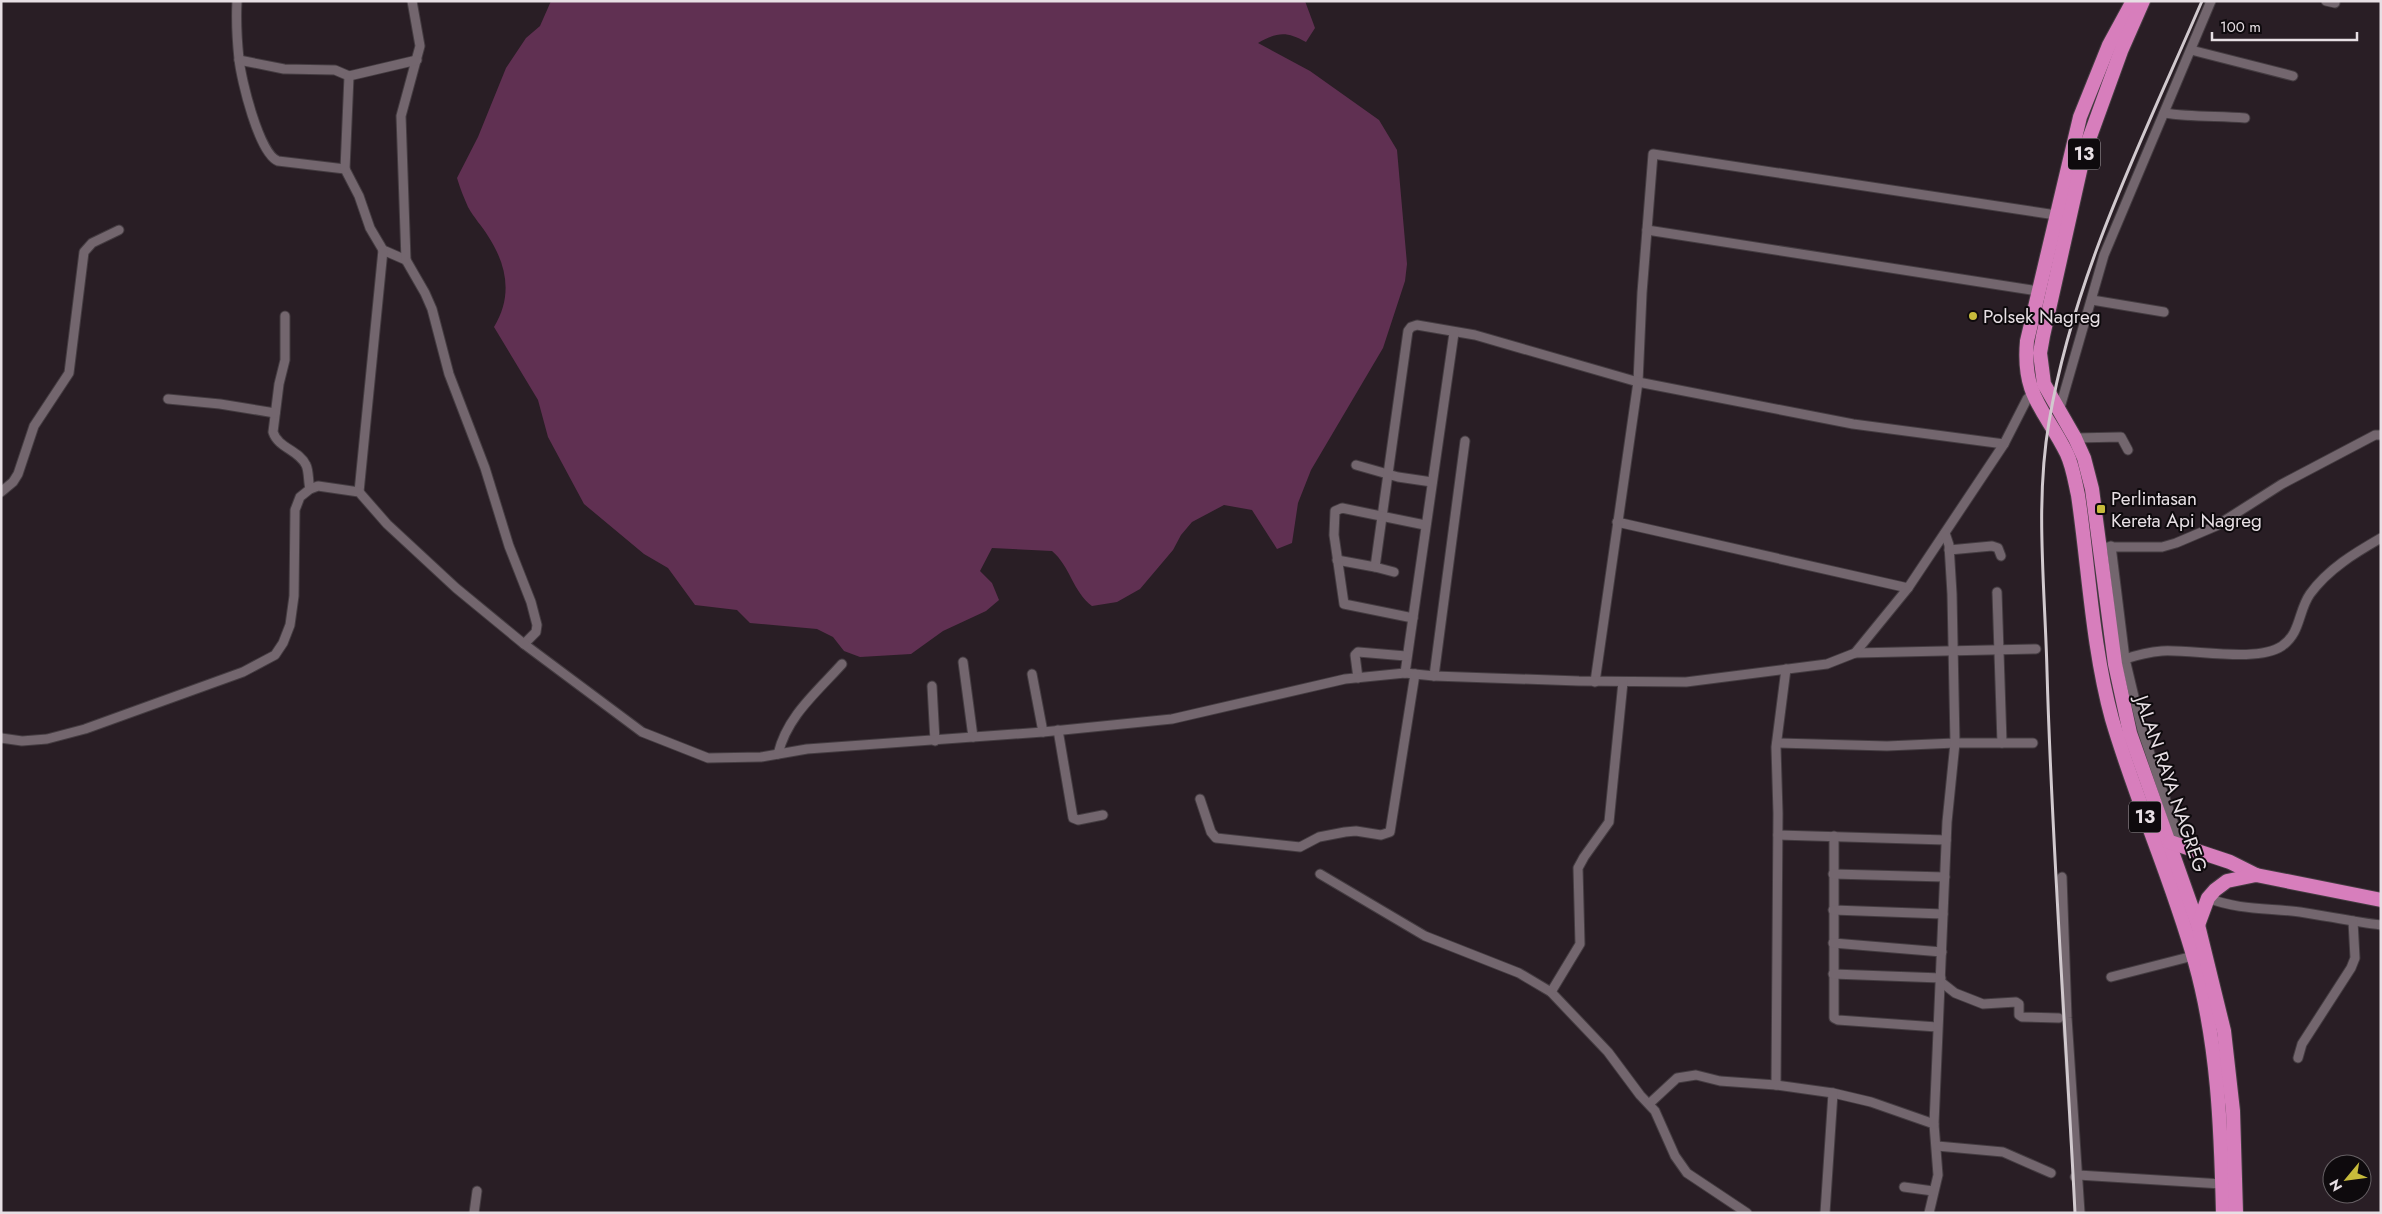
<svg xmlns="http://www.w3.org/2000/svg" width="2382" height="1214" font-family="Jost,sans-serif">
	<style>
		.green { fill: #603052 }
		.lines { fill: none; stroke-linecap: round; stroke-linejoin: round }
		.minor-casing { stroke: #443c41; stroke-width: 11 }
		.trunk-casing { stroke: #443c41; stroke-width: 16 }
		.minor { stroke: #73666e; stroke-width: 9 }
		.trunk { stroke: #d77ebc; stroke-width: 14 }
		.rail { stroke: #d1c9ce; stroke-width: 3 }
		.poi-dot { fill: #c7bb3b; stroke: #0e0a0d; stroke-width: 2 }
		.labels { text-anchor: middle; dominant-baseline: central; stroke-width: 4; stroke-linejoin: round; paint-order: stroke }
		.shield { fill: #0e0a0d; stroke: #a69fa4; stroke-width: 1 }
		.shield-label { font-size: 18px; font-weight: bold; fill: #e7dfe4 }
		.poi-label { font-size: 19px; fill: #e7dfe4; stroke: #0e0a0d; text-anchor: start }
		.street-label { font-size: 19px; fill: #e7dfe4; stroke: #0e0a0d }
	</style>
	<rect width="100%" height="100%" fill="#291e25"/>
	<path class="green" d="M 551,1 L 1305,1 L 1315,28 L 1306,42 C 1286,31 1278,32 1258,43 L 1310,71 L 1379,120 L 1397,150 L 1407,264 L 1405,281 L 1383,348 L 1311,470 L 1298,503 L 1292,543 L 1277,549 L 1252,510 L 1224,505 L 1192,522 L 1181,535 L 1173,550 L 1140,589 L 1117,602 L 1092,606 C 1073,592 1070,566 1052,551 L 992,548 L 980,571 L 992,583 L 999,600 L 986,611 L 943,631 L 911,654 L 860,657 L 844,651 L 833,637 L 817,629 L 750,623 L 737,610 L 695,605 L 668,568 L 644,554 L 584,504 L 548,437 L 538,400 L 494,327 C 513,296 507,265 488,236 C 482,226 474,218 468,207 C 464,198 460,188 457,178 L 478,137 L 506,68 L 526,38 L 540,26 Z"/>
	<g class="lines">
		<g class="minor-casing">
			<g id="minor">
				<path d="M 237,1 C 236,20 237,40 239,59 C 241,79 259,154 278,161 L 345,169 L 359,196 L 370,228 L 383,250 L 406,260"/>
				<path d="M 412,1 L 420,46 L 401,116 L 406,260 L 425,293 L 432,309 L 449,374 L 485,468 L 509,546 L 531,602 L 537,625 L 536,632 L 524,644"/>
				<path d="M 2326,1 L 2335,3"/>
				<path d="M 2191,50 L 2293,76"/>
				<path d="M 239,60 L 284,69 L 335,70 L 349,76 L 417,60"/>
				<path d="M 2164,113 C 2191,117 2217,116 2245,118"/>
				<path d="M 345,169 L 349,76"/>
				<path d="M 1647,230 L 2038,291"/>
				<path d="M 2092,300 L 2164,312"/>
				<path d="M 285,316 L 285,360 L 279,384 L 273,432 C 278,448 299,450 306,465 C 309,471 308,481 310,489"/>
				<path d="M 168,399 L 220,404 L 275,413"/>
				<path d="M 2059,411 L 2104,255 L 2211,1"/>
				<path d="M 2075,438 L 2121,437 L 2128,450"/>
				<path d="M 2004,444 L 1853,424 L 1638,382 L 1642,293 L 1653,154 L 2056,215"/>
				<path d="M 1356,465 L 1398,477 L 1432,482"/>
				<path d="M 1,492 L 13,482 L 18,474 L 34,426 L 69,373 L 84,252 L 92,243 L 119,230"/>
				<path d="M 359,492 L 383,250"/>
				<path d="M 1617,522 L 1908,588"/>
				<path d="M 2111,546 L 2125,659 L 2142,730 L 2181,845"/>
				<path d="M 2098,547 L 2162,547 L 2176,543 L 2216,526 L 2282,484 L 2375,435 L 2381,435"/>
				<path d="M 1949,550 L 1992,546 L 1998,548 L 2001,556"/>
				<path d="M 1337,560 L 1375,567 L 1408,331 L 1411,327 L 1417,325 L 1475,335 L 1638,382 L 1595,682"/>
				<path d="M 1375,567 L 1394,572"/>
				<path d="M 1997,592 L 2002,743"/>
				<path d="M 1413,618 L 1344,604 L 1334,535 L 1335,511 L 1342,508 L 1425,525"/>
				<path d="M 1855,653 L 2036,649"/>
				<path d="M 2125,659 C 2137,655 2150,652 2162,651 C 2193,649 2257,663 2282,646 C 2301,633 2298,611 2310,594 C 2328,569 2355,553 2381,538"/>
				<path d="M 963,662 L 973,737"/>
				<path d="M 1405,673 L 1454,333"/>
				<path d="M 1032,674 L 1043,732"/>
				<path d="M 1434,676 L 1465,441"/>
				<path d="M 1358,678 L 1355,655 L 1358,652 L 1406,656"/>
				<path d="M 932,686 L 935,741"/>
				<path d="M 1058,730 L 1073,818 L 1078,820 L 1103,815"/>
				<path d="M 1,738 L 22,741 L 47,739 L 85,729 L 243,672 L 275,655 L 283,643 L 290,625 L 294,596 L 295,510 L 300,497 L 310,489 L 318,486 L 359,492 L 387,524 L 456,588 L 524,644 L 642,732 L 708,758 L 761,757 L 807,749 L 1043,732 L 1172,719 L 1345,679 L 1405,673 L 1434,676 L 1579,681 L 1686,682 L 1827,664 L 1855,653 L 1908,588 L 2004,444 L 2027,399 L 2036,390"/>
				<path d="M 1777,743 L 1887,746 L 1955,743 L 2033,743"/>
				<path d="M 778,754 C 787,716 817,692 842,664"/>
				<path d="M 1200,799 L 1211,832 L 1216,838 L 1300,847 L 1319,837 L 1345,832 L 1356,831 L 1381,835 L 1390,832 L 1415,674"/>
				<path d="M 1778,835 L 1946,840"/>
				<path d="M 1834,836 L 1834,1018 L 1838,1020 L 1937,1027"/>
				<path d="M 1320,874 L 1425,936 L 1519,973 L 1551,992 L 1608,1052 L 1640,1095 L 1655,1111 L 1675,1156 L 1687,1173 L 1747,1213"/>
				<path d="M 1833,874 L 1945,877"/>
				<path d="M 2062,877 L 2067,1018 L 2080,1213"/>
				<path d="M 2208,898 C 2238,910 2268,908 2300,912 C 2327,916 2354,922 2381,925"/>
				<path d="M 1833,910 L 1943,914"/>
				<path d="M 1833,943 L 1942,952"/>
				<path d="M 1833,974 L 1941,978"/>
				<path d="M 2111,977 L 2193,956"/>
				<path d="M 1941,982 L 1955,993 L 1983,1004 L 2016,1002 L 2019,1004 L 2019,1015 L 2022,1017 L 2059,1018"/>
				<path d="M 1551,992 L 1580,944 L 1578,868 L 1584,857 L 1609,822 L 1623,682"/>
				<path d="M 2298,1058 L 2302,1044 L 2351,968 L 2355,958 L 2353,921"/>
				<path d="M 1776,1085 L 1778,813 L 1776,747 L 1786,669"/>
				<path d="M 1650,1103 L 1677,1078 L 1696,1075 L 1720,1081 L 1776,1085 L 1833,1093 L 1871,1102 L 1934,1124 L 1938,1175 L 1929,1213"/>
				<path d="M 1934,1124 L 1947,822 L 1955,743 L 1952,594 L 1949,545 L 1945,533"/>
				<path d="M 1937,1146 L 2003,1152 L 2051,1173"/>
				<path d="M 2075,1177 L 2078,1175 L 2222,1184"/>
				<path d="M 1904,1187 L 1933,1191"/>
				<path d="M 474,1213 L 477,1191"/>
				<path d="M 1825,1213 L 1833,1093"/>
			</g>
		</g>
		<g class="trunk-casing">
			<g id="trunk">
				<path d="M 2133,1 L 2109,45 L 2080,117 L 2027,341 C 2022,397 2045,409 2067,454 C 2073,467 2075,482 2078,495 C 2089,569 2092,646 2112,719 C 2136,801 2172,879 2195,962 C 2218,1044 2221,1128 2223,1213"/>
				<path d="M 2143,1 L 2121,51 L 2084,153 L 2043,336 L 2040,353 L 2044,384 L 2075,438 L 2084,458 L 2092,489 L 2115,664 L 2130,733 L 2198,925 L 2224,1031 L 2233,1111 L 2236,1213"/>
				<path d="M 2170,842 L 2230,862 L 2256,875"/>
				<path d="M 2198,925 L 2208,898 L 2215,890 L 2227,881 L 2256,875 L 2381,900"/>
			</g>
		</g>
		<use href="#minor" class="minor"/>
		<use href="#trunk" class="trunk"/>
		<path class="rail" d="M 2075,1213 C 2066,1032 2052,852 2047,671 C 2045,589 2035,503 2049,422 C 2074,274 2143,138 2202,1"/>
	</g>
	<g class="poi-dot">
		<circle cx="1973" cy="316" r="5"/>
		<rect x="2096" y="504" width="10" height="10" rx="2.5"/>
	</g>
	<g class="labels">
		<g class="shield">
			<rect x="2068" y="138.5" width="32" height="31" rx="4"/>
			<rect x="2129" y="801.5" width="32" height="31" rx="4"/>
		</g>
		<g class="shield-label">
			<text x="2084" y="154">13</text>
			<text x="2145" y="817">13</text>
		</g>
		<g class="poi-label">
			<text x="1983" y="316">Polsek Nagreg</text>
			<text x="2111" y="498">Perlintasan<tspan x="2111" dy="22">Kereta Api Nagreg</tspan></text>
		</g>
		<g class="street-label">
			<text transform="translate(2171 784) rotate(71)">JALAN RAYA NAGREG</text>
		</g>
	</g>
	<rect width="2382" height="1214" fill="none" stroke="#e7dfe4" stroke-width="5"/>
	<g transform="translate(2347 1179) rotate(241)"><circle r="24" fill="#0e0a0d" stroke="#655f63"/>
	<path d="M0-4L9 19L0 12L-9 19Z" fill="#c7bb3b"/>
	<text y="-8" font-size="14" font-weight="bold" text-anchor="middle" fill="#e7dfe4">N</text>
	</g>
	<path d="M2212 32v8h145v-8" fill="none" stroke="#e7dfe4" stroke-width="2.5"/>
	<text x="2220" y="32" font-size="15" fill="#e7dfe4" stroke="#0e0a0d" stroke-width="4" paint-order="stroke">100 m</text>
</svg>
